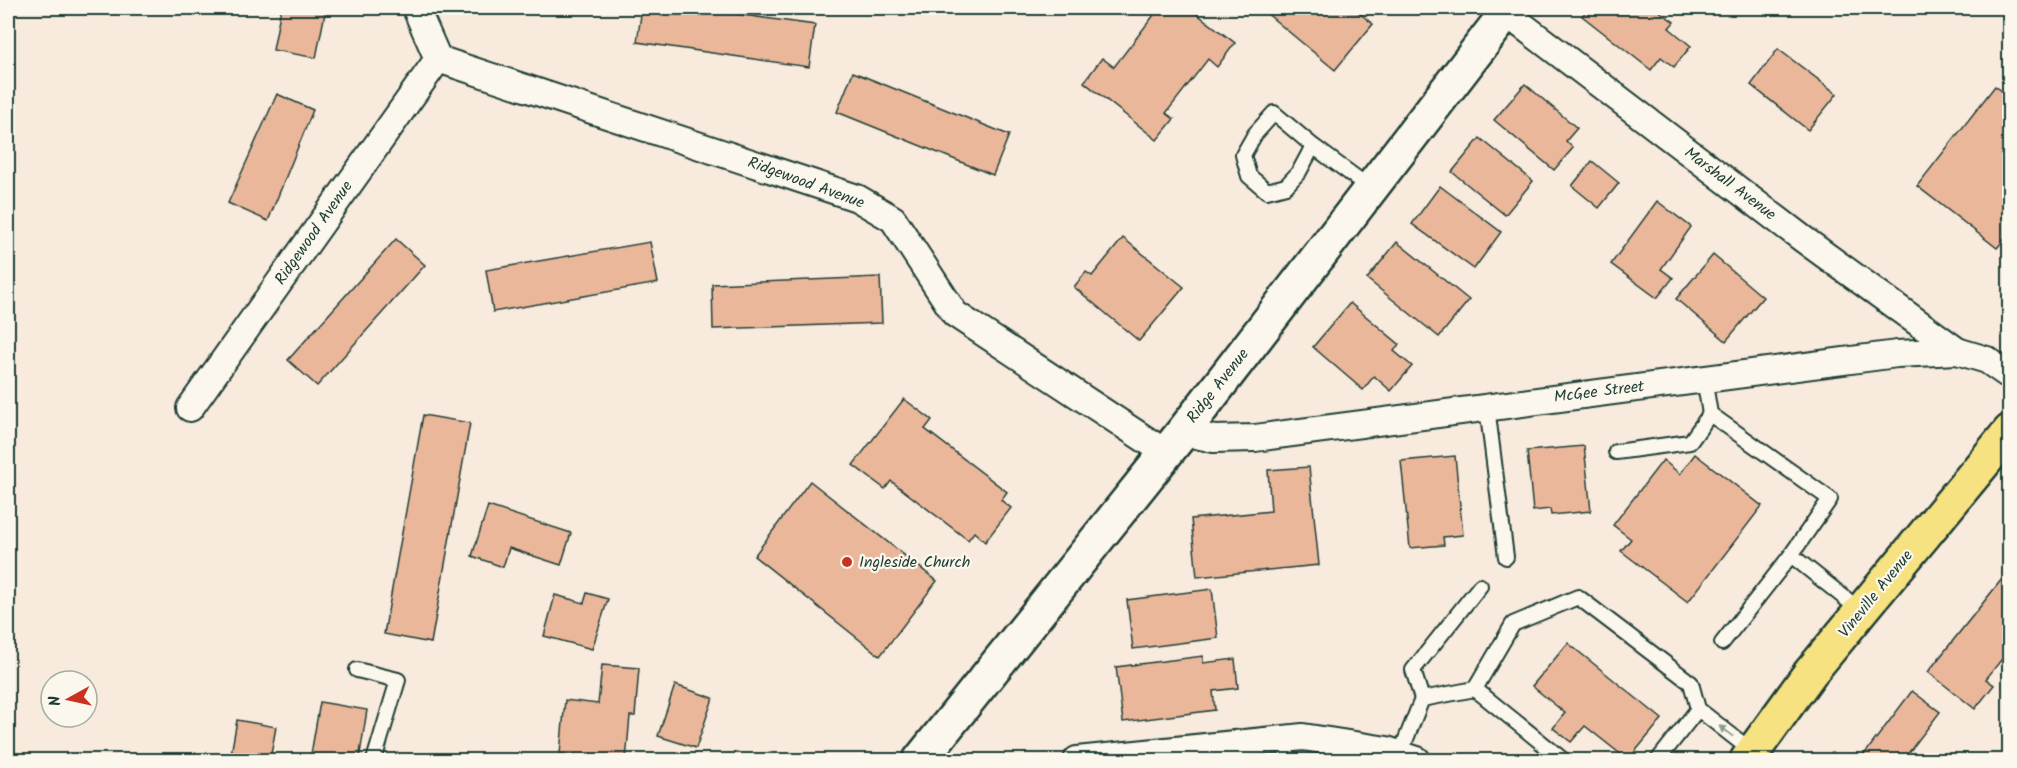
<svg xmlns="http://www.w3.org/2000/svg" width="2017" height="768" font-family="Kalam,sans-serif">
	<style>
		.building { fill: #eab79b; stroke: #1f3d34; stroke-width: 1.5 }
		.lines { fill: none; stroke-linecap: round; stroke-linejoin: round }
		.lane-casing { stroke: #1f3d34; stroke-width: 18 }
		.street-casing { stroke: #1f3d34; stroke-width: 30 }
		.secondary-casing { stroke: #1f3d34; stroke-width: 38 }
		.primary-casing { stroke: #1f3d34; stroke-width: 38 }
		.lane { stroke: #fbf7ec; stroke-width: 14 }
		.street { stroke: #fbf7ec; stroke-width: 26 }
		.secondary { stroke: #fbf7ec; stroke-width: 33 }
		.primary { stroke: #f7e281; stroke-width: 33 }
		.oneway { fill: #8d9a90 }
		.poi-dot { fill: #c8321e; stroke: #fbf7ec; stroke-width: 2 }
		.labels { text-anchor: middle; dominant-baseline: central; stroke-width: 4.5; stroke-linejoin: round; paint-order: stroke }
		.street-label { font-size: 16px; fill: #1f3d34; stroke: #fbf7ec }
		.poi-label { font-size: 16px; fill: #1f3d34; stroke: #fbf7ec; text-anchor: start }
	</style>
	<rect width="100%" height="100%" fill="#f8eadc"/>
	<filter id="ink" filterUnits="userSpaceOnUse"><feTurbulence type="fractalNoise" baseFrequency=".0167" numOctaves="2"/><feDisplacementMap in="SourceGraphic" scale="12" xChannelSelector="R" yChannelSelector="G"/><feConvolveMatrix kernelMatrix="1 2 1 2 8 2 1 2 1" color-interpolation-filters="sRGB"/></filter>
	<g filter="url(#ink)">
		<g class="building">
			<path d="M 281,8 L 326,8 L 316,58 L 273,50 Z"/>
			<path d="M 642,8 L 693,8 L 815,25 L 809,67 L 637,42 Z"/>
			<path d="M 1144,8 L 1189,8 L 1235,43 L 1217,67 L 1208,59 L 1166,113 L 1174,119 L 1157,140 L 1084,82 L 1102,58 L 1114,67 L 1154,15 Z"/>
			<path d="M 1269,8 L 1353,8 L 1373,24 L 1335,70 L 1265,12 Z"/>
			<path d="M 1589,8 L 1655,8 L 1674,22 L 1669,28 L 1691,46 L 1674,67 L 1661,57 L 1651,70 L 1582,16 Z"/>
			<path d="M 1778,49 L 1837,94 L 1808,130 L 1751,85 Z"/>
			<path d="M 853,72 L 1009,135 L 993,175 L 837,112 Z"/>
			<path d="M 1525,84 L 1577,128 L 1566,141 L 1573,148 L 1554,170 L 1494,120 Z"/>
			<path d="M 1995,86 L 2010,97 L 2010,233 L 1997,248 L 1917,186 Z"/>
			<path d="M 277,94 L 313,110 L 268,221 L 228,203 Z"/>
			<path d="M 1480,138 L 1533,181 L 1505,215 L 1452,172 Z"/>
			<path d="M 1592,161 L 1619,183 L 1599,208 L 1572,186 Z"/>
			<path d="M 1440,186 L 1501,232 L 1474,269 L 1412,224 Z"/>
			<path d="M 1657,201 L 1691,227 L 1661,269 L 1673,278 L 1657,298 L 1611,264 Z"/>
			<path d="M 1123,238 L 1184,287 L 1139,341 L 1074,287 L 1086,272 L 1092,276 Z"/>
			<path d="M 396,239 L 425,265 L 317,386 L 288,360 Z"/>
			<path d="M 650,242 L 658,283 L 493,312 L 486,270 Z"/>
			<path d="M 1397,242 L 1469,300 L 1439,337 L 1367,279 Z"/>
			<path d="M 1713,255 L 1763,297 L 1726,341 L 1676,299 Z"/>
			<path d="M 880,277 L 882,323 L 713,329 L 712,284 Z"/>
			<path d="M 1350,303 L 1399,344 L 1394,351 L 1412,366 L 1391,391 L 1374,376 L 1363,390 L 1313,347 Z"/>
			<path d="M 904,399 L 932,420 L 925,429 L 1007,492 L 1001,500 L 1011,508 L 985,542 L 974,532 L 968,540 L 891,481 L 885,489 L 853,465 Z"/>
			<path d="M 423,415 L 470,423 L 431,643 L 384,634 Z"/>
			<path d="M 1584,446 L 1591,511 L 1551,515 L 1550,509 L 1533,511 L 1527,451 Z"/>
			<path d="M 1695,454 L 1762,506 L 1688,602 L 1621,551 L 1631,539 L 1613,525 L 1663,460 L 1680,474 Z"/>
			<path d="M 1455,456 L 1463,535 L 1443,537 L 1444,545 L 1410,548 L 1401,461 Z"/>
			<path d="M 1309,467 L 1319,565 L 1197,577 L 1191,519 L 1271,511 L 1268,470 Z"/>
			<path d="M 810,481 L 937,581 L 880,656 L 754,556 Z"/>
			<path d="M 488,506 L 571,533 L 561,565 L 509,548 L 503,567 L 472,556 Z"/>
			<path d="M 2010,569 L 2010,667 L 2001,660 L 1986,679 L 1994,685 L 1975,709 L 1928,672 Z"/>
			<path d="M 1212,589 L 1218,638 L 1133,649 L 1127,600 Z"/>
			<path d="M 587,593 L 608,599 L 592,649 L 544,636 L 555,595 L 584,603 Z"/>
			<path d="M 1568,643 L 1662,719 L 1628,760 L 1585,726 L 1571,742 L 1553,728 L 1565,713 L 1532,686 Z"/>
			<path d="M 1203,656 L 1203,663 L 1235,659 L 1238,688 L 1213,691 L 1215,710 L 1123,722 L 1116,667 Z"/>
			<path d="M 602,665 L 639,668 L 635,716 L 630,716 L 626,760 L 560,754 L 565,700 L 598,704 Z"/>
			<path d="M 675,685 L 713,698 L 696,748 L 658,736 Z"/>
			<path d="M 1912,691 L 1940,712 L 1903,760 L 1860,760 Z"/>
			<path d="M 320,702 L 367,710 L 359,760 L 310,760 Z"/>
			<path d="M 237,720 L 276,727 L 270,760 L 230,760 Z"/>
		</g>
		<g class="lines">
			<g class="lane-casing">
				<g id="lane">
					<path d="M 1313,146 L 1299,172 L 1286,186 L 1267,191 L 1249,176 L 1243,155 L 1255,134 L 1274,113 L 1313,146 L 1370,188"/>
					<path d="M 1704,378 L 1710,414 L 1830,499 L 1791,555 L 1722,643"/>
					<path d="M 1487,407 L 1506,557"/>
					<path d="M 1616,452 L 1690,442 L 1710,414"/>
					<path d="M 1791,555 L 1861,611"/>
					<path d="M 357,670 L 398,680 L 374,760"/>
					<path d="M 1422,699 L 1413,670 L 1480,586"/>
					<path d="M 1286,739 L 1287,760"/>
					<path d="M 1400,754 L 1422,699 L 1475,689"/>
					<path d="M 1563,760 L 1475,689 L 1513,624 L 1578,597 L 1691,683 L 1698,709 L 1753,752"/>
					<path d="M 1658,760 L 1698,709"/>
				</g>
			</g>
			<g class="street-casing">
				<g id="street">
					<path d="M 1506,13 L 1803,239 L 1957,351"/>
					<path d="M 438,59 L 857,198 L 893,219 L 955,314 L 1166,453"/>
					<path d="M 190,408 L 438,59 L 417,11 L 417,8"/>
					<path d="M 1183,432 L 1214,439 L 1255,438 L 1897,354 L 1957,351 L 1987,360 L 2010,376"/>
					<path d="M 1077,760 L 1303,737 L 1387,750 L 1417,760"/>
				</g>
			</g>
			<g class="secondary-casing">
				<path id="secondary" d="M 920,760 L 1183,432 L 1510,8"/>
			</g>
			<g class="primary-casing">
				<path id="primary" d="M 1747,760 L 1810,673 L 2010,431"/>
			</g>
			<use href="#lane" class="lane"/>
			<use href="#street" class="street"/>
			<use href="#secondary" class="secondary"/>
			<use href="#primary" class="primary"/>
		</g>
		<defs><path id="oneway-solid" d="M-6-.8H1V-3.2L6.5 0L1 3.2V.8H-6Z" transform="scale(1.5)"/></defs>
		<use class="oneway" href="#oneway-solid" transform="translate(1726 731) rotate(-143)"/>
	</g>
	<circle class="poi-dot" cx="847" cy="562" r="6"/>
	<g class="labels">
		<g class="street-label">
			<text transform="translate(806 183) rotate(20)">Ridgewood Avenue</text>
			<text transform="translate(1730 184) rotate(37)">Marshall Avenue</text>
			<text transform="translate(314 233) rotate(-55)">Ridgewood Avenue</text>
			<text transform="translate(1218 386) rotate(-52)">Ridge Avenue</text>
			<text transform="translate(1599 392) rotate(-7)">McGee Street</text>
			<text transform="translate(1876 594) rotate(-51)">Vineville Avenue</text>
		</g>
		<g class="poi-label">
			<text x="859" y="562">Ingleside Church</text>
		</g>
	</g>
	<rect width="2017" height="768" fill="none" stroke="#fbf7ec" stroke-width="30"/>
	<rect x="15" y="15" width="1987" height="738" fill="none" stroke="#1f3d34" stroke-width="2" filter="url(#ink)"/>
	<g transform="translate(69 699) rotate(262)"><circle r="28" fill="#fbf7ec" stroke="#a3ada2" stroke-width="1.5"/>
	<path d="M0-4.5L10 22L0 15L-10 22Z" fill="#c8321e"/>
	<text y="-9" font-size="16" font-weight="bold" text-anchor="middle" fill="#1f3d34">N</text>
	</g>
</svg>
